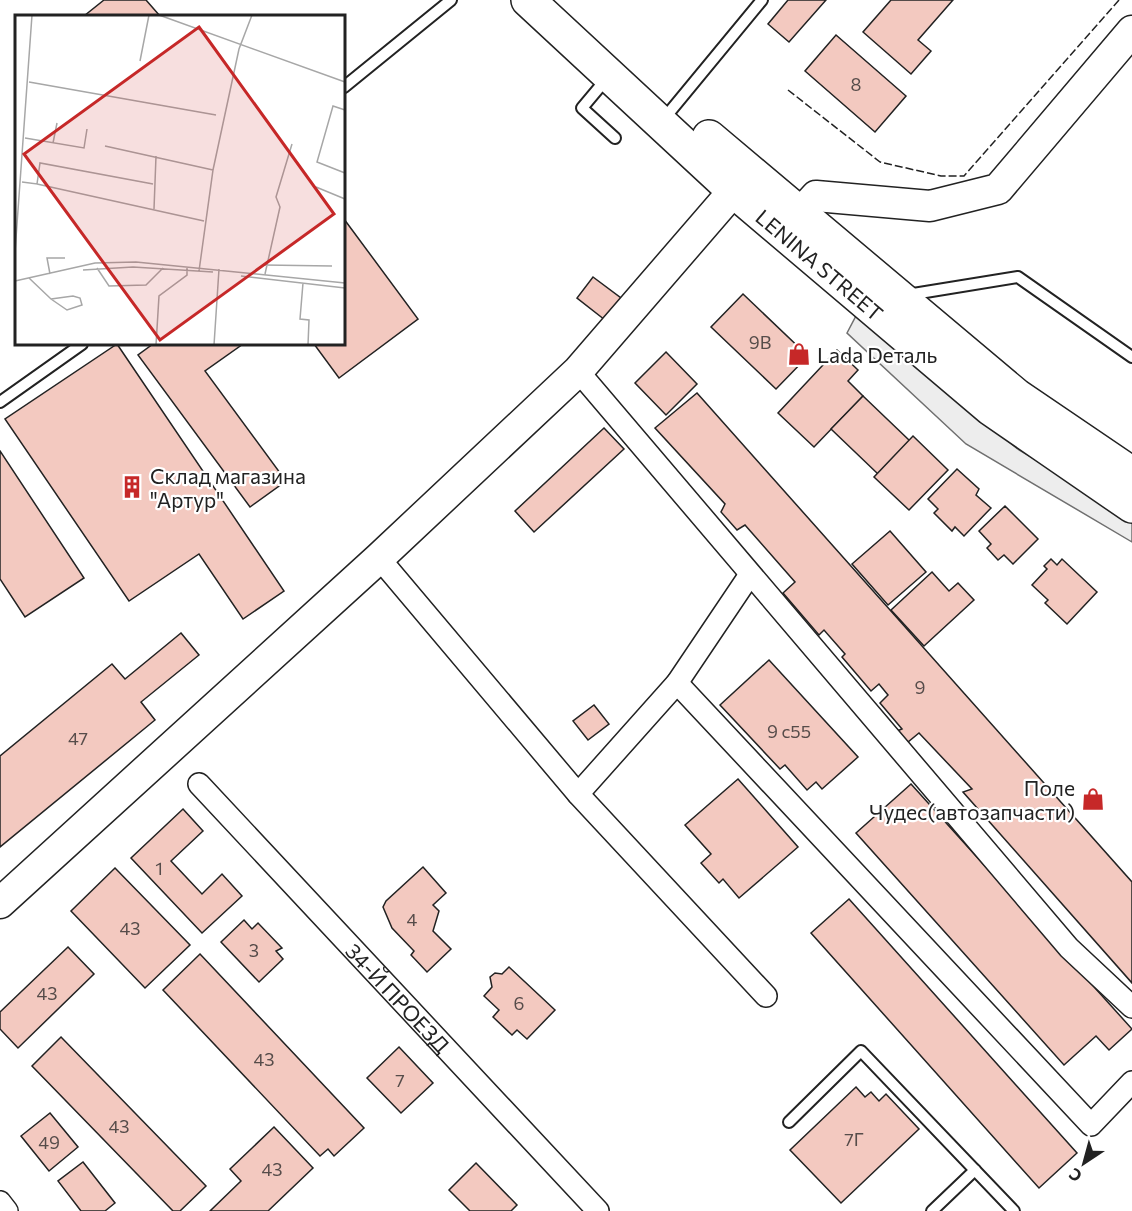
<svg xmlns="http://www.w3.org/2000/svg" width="1132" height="1211" font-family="Commissioner,sans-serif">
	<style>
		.parking { fill: #ededed; stroke: #6f6f6f; stroke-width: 1.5 }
		.building { fill: #f3c9c0; stroke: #222; stroke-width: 1.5 }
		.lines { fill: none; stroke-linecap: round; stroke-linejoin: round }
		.lane-casing { stroke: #222; stroke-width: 14 }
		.street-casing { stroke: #222; stroke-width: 24 }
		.secondary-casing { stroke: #222; stroke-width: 33 }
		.primary-casing { stroke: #222; stroke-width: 36 }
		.lane { stroke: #fff; stroke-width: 10 }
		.street { stroke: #fff; stroke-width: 21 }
		.secondary { stroke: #fff; stroke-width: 30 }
		.primary { stroke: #fff; stroke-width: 33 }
		.fence { stroke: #222; stroke-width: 1.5; stroke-dasharray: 8 3; stroke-linecap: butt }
		.labels { text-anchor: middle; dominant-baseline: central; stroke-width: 4.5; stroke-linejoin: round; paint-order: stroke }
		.number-label { font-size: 18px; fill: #564c4a }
		.street-label { font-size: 21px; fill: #222; stroke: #fff }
		.poi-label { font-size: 21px; fill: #222; stroke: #fff; text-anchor: start }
		.inset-road { fill: none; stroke: #a7a7a7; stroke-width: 1.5 }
		.view { fill: #c62828; fill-opacity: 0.15; stroke: #c62828; stroke-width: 3 }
		.inset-edge { fill: none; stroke: #222; stroke-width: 3 }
	</style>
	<rect width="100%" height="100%" fill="#fff"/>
	<path class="parking" d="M 857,314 L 1019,450 L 1132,518 L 1132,542 L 966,444 L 847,333 Z"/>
	<g class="building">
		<path d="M 104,0 L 146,0 L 160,16 L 84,16 Z"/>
		<path d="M 788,0 L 826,0 L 789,42 L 768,24 Z"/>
		<path d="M 891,0 L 953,0 L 918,40 L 931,51 L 911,74 L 863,32 Z"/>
		<path d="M 836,35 L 906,96 L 875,132 L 805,71 Z"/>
		<path d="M 344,219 L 418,319 L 339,378 L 314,344 L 344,344 Z"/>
		<path d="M 593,277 L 621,298 L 605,320 L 577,298 Z"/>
		<path d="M 743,294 L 808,356 L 776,389 L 711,327 Z"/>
		<path d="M 117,344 L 284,591 L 243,619 L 199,554 L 129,601 L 5,419 Z"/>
		<path d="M 153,344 L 243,344 L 205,371 L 286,481 L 250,507 L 138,355 Z"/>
		<path d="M 837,350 L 858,370 L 848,381 L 863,396 L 814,447 L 778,413 Z"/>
		<path d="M 666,352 L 697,384 L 666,415 L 635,383 Z"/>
		<path d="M 697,393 L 1132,882 L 1132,983 L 963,792 L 972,789 L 919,733 L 908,742 L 897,731 L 902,729 L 880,703 L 888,695 L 879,684 L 871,691 L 842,657 L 845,654 L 824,630 L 819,635 L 783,593 L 795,582 L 745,525 L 737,530 L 721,512 L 725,504 L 655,428 Z"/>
		<path d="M 863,396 L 910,441 L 878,474 L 831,429 Z"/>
		<path d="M 604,428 L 624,449 L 534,532 L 515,511 Z"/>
		<path d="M 913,436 L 948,470 L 909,510 L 874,477 Z"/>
		<path d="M 0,451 L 84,578 L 25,617 L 0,579 Z"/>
		<path d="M 957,469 L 979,489 L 976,495 L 991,508 L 964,536 L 955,527 L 952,531 L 934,513 L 938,509 L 928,499 Z"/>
		<path d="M 1005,506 L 1038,539 L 1013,564 L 1004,555 L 998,560 L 987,548 L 991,544 L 979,531 Z"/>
		<path d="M 890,531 L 926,572 L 888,605 L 852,564 Z"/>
		<path d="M 1051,559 L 1057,565 L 1062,559 L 1097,592 L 1067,624 L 1045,603 L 1048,600 L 1032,585 L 1047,569 L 1044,566 Z"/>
		<path d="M 932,572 L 949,591 L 958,583 L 974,600 L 924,646 L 891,610 Z"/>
		<path d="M 181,633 L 199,655 L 141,702 L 155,720 L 0,847 L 0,756 L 112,664 L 125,679 Z"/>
		<path d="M 769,660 L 858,757 L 822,789 L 816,782 L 807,790 L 785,765 L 780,769 L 720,705 Z"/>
		<path d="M 594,705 L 609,724 L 588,740 L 573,721 Z"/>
		<path d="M 738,779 L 798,847 L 739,898 L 723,879 L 719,883 L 701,863 L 711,854 L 685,825 Z"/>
		<path d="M 911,784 L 1132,1029 L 1109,1050 L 1096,1036 L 1064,1065 L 856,833 Z"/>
		<path d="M 183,809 L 203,831 L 171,861 L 202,894 L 222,874 L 242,896 L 202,933 L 131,858 Z"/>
		<path d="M 423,867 L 446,893 L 433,905 L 439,911 L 433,931 L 451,949 L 427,972 L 411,955 L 414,951 L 392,928 L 383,907 L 386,901 Z"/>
		<path d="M 115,868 L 190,945 L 145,988 L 71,911 Z"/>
		<path d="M 849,899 L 1077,1153 L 1039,1188 L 811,933 Z"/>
		<path d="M 244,920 L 252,929 L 258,923 L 282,948 L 276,951 L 283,959 L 259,982 L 221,942 Z"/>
		<path d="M 68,947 L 94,974 L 18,1048 L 0,1029 L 0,1012 Z"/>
		<path d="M 200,954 L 364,1128 L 334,1156 L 328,1149 L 320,1156 L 163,990 Z"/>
		<path d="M 509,967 L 555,1010 L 527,1039 L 517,1030 L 512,1035 L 493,1017 L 499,1010 L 484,996 L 492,987 L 490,977 L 495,973 L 502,974 Z"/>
		<path d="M 61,1037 L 206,1186 L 180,1211 L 173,1211 L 32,1066 Z"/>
		<path d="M 399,1047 L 433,1083 L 401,1113 L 367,1078 Z"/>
		<path d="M 856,1087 L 865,1097 L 871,1092 L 879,1101 L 886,1094 L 919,1129 L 841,1203 L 790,1150 Z"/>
		<path d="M 50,1113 L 78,1147 L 49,1171 L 21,1136 Z"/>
		<path d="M 274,1127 L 313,1168 L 268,1211 L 210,1211 L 241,1181 L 230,1169 Z"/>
		<path d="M 83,1162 L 115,1203 L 105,1211 L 81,1211 L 58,1181 Z"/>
		<path d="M 476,1163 L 517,1205 L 511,1211 L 470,1211 L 449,1190 Z"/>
	</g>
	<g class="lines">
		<g class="lane-casing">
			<g id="lane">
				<path d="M 608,77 L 582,108 L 615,138"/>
				<path d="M 344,87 L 451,0"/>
				<path d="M 663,120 L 762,0"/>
				<path d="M 907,295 L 1018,277 L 1132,357"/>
				<path d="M 0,402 L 82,344"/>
				<path d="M 789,1122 L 861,1051 L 1014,1211"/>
				<path d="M 932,1211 L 975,1170"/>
			</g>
		</g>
		<g class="street-casing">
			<g id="street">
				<path d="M 578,371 L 1069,948 L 1132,1007"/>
				<path d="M 379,558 L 578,794 L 766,996"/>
				<path d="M 677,683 L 1091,1125 L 1132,1082"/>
				<path id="s1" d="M 199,784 L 598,1211"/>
				<path d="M 578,794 L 677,683 L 749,576"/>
				<path d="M 0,1202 L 7,1211"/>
			</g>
		</g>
		<g class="secondary-casing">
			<g id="secondary">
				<path d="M 785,230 L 816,196 L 930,206 L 998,189 L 1132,31"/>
				<path d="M 0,903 L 379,558 L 578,371 L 749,173"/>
			</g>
		</g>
		<g class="primary-casing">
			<g id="primary">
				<path id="s2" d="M 528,0 L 735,192 L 991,409 L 1132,506"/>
				<path d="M 709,137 L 1017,396 L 1132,474"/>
			</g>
		</g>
		<use href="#lane" class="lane"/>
		<use href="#street" class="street"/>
		<use href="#secondary" class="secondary"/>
		<use href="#primary" class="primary"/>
		<path class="fence" d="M 788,90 L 880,162 L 941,176 L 964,176 L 1119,0"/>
	</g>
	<defs>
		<g id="shop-bare" transform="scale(1.8)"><path d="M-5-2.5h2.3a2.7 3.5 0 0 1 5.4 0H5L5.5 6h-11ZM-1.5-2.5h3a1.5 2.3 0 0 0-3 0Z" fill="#c62828" stroke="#fff" stroke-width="2.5" paint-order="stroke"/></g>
		<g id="building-bare" transform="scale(1.8)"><path d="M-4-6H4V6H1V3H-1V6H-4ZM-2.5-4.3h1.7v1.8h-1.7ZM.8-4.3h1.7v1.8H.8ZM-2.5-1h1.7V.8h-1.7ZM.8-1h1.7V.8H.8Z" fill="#c62828" stroke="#fff" stroke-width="2.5" paint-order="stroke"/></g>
	</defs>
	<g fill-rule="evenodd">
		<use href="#shop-bare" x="799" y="354"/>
		<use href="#building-bare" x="132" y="487"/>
		<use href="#shop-bare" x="1093" y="799"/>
	</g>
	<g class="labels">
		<g class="number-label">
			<text x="856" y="84">8</text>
			<text x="760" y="342">9В</text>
			<text x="920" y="687">9</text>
			<text x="789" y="731">9 с55</text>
			<text x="78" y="738">47</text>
			<text x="159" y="868">1</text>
			<text x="412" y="919">4</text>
			<text x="130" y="928">43</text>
			<text x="254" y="950">3</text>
			<text x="47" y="993">43</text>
			<text x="519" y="1003">6</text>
			<text x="264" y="1059">43</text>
			<text x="400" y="1080">7</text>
			<text x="119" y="1126">43</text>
			<text x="854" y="1139">7Г</text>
			<text x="49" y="1142">49</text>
			<text x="272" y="1169">43</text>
		</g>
		<g class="street-label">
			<text stroke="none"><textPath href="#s2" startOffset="394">LENINA STREET</textPath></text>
			<text stroke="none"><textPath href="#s1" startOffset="292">34-Й ПРОЕЗД</textPath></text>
		</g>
		<g class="poi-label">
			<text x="817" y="354">Lada Dеталь</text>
			<text x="150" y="475">Склад магазина<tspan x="150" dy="24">"Артур"</tspan></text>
			<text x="1075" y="787" text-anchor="end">Поле<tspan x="1075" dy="24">Чудес(автозапчасти)</tspan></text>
		</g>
	</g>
	<g transform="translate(15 15)">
		<rect width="330" height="330" fill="#fff"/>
		<path class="inset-road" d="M 144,0 L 330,67M 125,46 L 134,0M 14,67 L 201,100M 330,95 L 318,91 L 302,147 L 330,158M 10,123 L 69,133 L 72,114M 38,128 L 42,108M 90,131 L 198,155M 7,167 L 22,169 L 25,148 L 138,169M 22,169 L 189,206M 301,172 L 330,184M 139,194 L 141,141M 0,237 L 17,0M 249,250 L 317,251M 82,253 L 94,271 L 131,270 L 148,253M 68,255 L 118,252 L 198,257M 184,256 L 198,155 L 224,34 L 237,0M 35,259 L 32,243 L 50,243M 250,259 L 265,192 L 261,182 L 277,129M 226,261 L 330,273M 14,263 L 36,284 L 52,295 L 67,290 L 65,283 L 58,281 L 36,284M 0,266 L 80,248 L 121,247 L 330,268M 288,268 L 285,304 L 294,305 L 293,330M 141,330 L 144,281 L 172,260 L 172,252M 199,330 L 204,254"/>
		<path class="view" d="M 184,12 L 319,199 L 145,325 L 9,139 Z"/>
		<rect width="330" height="330" class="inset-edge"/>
	</g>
	<g transform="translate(1084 1163) rotate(216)" stroke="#ffffff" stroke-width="4.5" paint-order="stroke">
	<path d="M0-4.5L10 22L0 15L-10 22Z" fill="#222222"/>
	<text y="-9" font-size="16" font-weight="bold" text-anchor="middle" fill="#222222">С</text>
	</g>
</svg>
